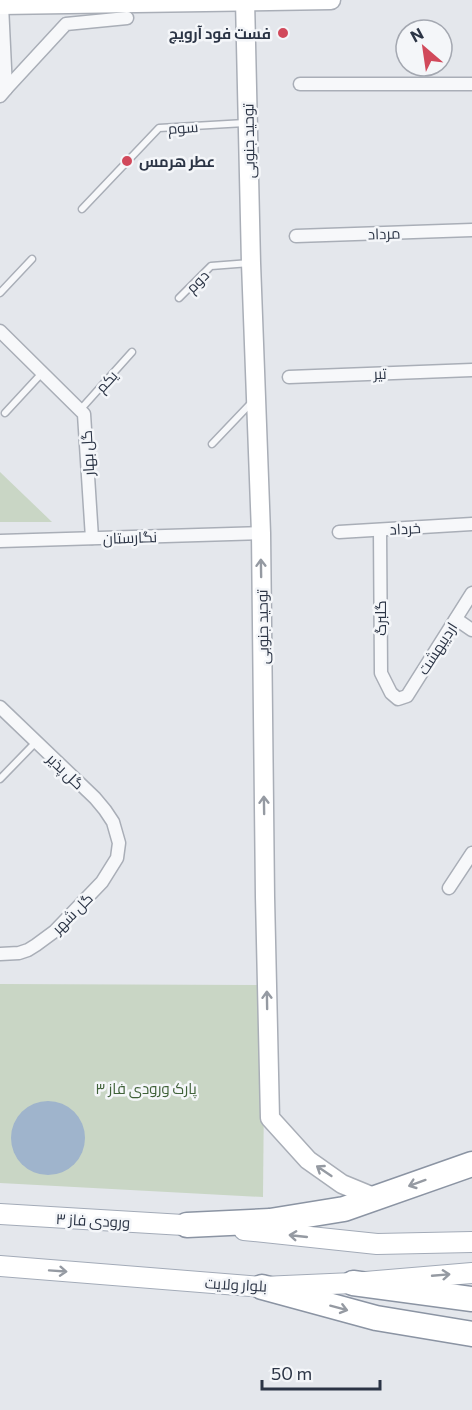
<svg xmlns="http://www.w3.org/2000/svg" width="472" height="1410" font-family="Commissioner,Cairo,sans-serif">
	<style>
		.green { fill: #c9d6c5 }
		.water { fill: #9fb4cc }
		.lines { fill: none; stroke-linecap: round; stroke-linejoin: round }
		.lane-casing { stroke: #a9aeb7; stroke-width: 9 }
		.street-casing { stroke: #a9aeb7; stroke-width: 15 }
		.secondary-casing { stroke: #a9aeb7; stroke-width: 21 }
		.primary-casing { stroke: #a3abb8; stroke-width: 22 }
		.highway-casing { stroke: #8b94a3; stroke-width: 27 }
		.lane { stroke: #f7f8fa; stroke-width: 6 }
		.street { stroke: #f7f8fa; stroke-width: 12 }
		.secondary { stroke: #fff; stroke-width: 18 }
		.primary { stroke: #fff; stroke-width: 20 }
		.highway { stroke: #fff; stroke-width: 24 }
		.oneway { stroke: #959aa2 }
		.poi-dot { fill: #d1495b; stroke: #f4f6f9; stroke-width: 2 }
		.labels { text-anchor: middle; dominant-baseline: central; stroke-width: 5; stroke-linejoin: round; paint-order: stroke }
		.poi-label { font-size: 15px; font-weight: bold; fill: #2b3445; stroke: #f4f6f9; text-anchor: end }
		.street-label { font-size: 15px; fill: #2b3445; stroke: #f4f6f9 }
		.park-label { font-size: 15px; fill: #3f6138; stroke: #f4f6f9 }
	</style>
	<rect width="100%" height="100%" fill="#e4e7ec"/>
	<g class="green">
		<path d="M 0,472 L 52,522 L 0,522 Z"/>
		<path d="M 0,984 L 265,985 L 263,1197 L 0,1183 Z"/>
	</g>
	<circle class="water" cx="48" cy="1138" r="37"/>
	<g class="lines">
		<g class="lane-casing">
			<g id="lane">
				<path d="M 82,209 L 159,128 L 245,123"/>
				<path d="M 0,293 L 32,259"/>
				<path d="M 179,298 L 211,266 L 250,263"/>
				<path d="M 80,410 L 132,352"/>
				<path d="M 5,413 L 42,373"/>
				<path d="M 212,444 L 253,401"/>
				<path d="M 0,779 L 36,742"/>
			</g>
		</g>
		<g class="street-casing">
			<g id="street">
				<path d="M 300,84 L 472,84"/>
				<path d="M 6,89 L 66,24 L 127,18"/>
				<path d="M 0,96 L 6,89 L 2,5"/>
				<path d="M 296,236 L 472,230"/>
				<path d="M 0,331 L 84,414 L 92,538"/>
				<path d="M 289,377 L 472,370"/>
				<path d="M 380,530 L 381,673 L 391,693 L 398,699 L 407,696 L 472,593"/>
				<path d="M 339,532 L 472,524"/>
				<path d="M 0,541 L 261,533"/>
				<path d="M 456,619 L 472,630"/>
				<path d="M 0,707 L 95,798 L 105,810 L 113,822 L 119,843 L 117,858 L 102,882 L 55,931 L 36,945 L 28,950 L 19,953 L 0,954"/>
				<path d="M 449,888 L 472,853"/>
			</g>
		</g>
		<g class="secondary-casing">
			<g id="secondary">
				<path d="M 245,0 L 251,263 L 261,533 L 265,897 L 270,1118 L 308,1160 L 342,1184 L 376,1198"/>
				<path d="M 0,5 L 331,0"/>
			</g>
		</g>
		<g class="primary-casing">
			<g id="primary">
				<path d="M 0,1214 L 200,1226"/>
				<path d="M 244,1230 L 377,1244 L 472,1242"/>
				<path d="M 0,1266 L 262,1287 L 353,1283 L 472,1273"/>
			</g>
		</g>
		<g class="highway-casing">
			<g id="highway">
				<path d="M 187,1225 L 270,1221 L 344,1209 L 472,1164"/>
				<path d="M 353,1283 L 472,1299"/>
				<path d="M 262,1287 L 376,1318 L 472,1334"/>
			</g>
		</g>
		<use href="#lane" class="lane"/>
		<use href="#street" class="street"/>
		<use href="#secondary" class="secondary"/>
		<use href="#primary" class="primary"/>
		<use href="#highway" class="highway"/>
	</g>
	<defs><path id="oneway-shaft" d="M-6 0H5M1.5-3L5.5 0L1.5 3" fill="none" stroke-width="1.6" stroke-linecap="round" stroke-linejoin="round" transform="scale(1.5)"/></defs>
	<g class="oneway">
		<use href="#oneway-shaft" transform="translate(261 568) rotate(-91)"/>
		<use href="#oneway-shaft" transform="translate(264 805) rotate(-91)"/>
		<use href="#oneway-shaft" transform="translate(267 1000) rotate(-91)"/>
		<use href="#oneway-shaft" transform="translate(324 1171) rotate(-146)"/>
		<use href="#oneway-shaft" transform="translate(417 1183) rotate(160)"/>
		<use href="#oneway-shaft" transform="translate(298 1236) rotate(-174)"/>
		<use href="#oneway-shaft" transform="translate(58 1271) rotate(4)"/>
		<use href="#oneway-shaft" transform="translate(441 1275) rotate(-5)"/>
		<use href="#oneway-shaft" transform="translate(339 1308) rotate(15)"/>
	</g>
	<g class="poi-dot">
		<circle cx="283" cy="33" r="6"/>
		<circle cx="127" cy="161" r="6"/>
	</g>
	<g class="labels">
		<g class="poi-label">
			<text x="271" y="33">فست فود آرویچ</text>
			<text x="139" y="161" text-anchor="start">عطر هرمس</text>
		</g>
		<g class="street-label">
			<text transform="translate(183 127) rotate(-4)">سوم</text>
			<text transform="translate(248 141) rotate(-91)">توحید جنوبی</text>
			<text transform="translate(384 233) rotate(-2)">مرداد</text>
			<text transform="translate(197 281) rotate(-45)">دوم</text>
			<text transform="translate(380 373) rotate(-2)">تیر</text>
			<text transform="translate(106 381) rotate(-48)">یکم</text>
			<text transform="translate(87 453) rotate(-93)">گل بهار</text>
			<text transform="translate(405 528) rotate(-3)">خرداد</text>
			<text transform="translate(130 537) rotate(-2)">نگارستان</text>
			<text transform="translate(380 618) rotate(-90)">گلبرگ</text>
			<text transform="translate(262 627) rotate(-91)">توحید جنوبی</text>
			<text transform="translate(437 648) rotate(-57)">اردیبهشت</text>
			<text transform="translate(66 771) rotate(44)">گل پذیر</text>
			<text transform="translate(72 913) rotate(-45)">گل شهر</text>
			<text transform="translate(93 1220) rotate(3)">ورودی فاز ۳</text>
			<text transform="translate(236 1284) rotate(3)">بلوار ولایت</text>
		</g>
		<g class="park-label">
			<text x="146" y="1088">پارک ورودی فاز ۳</text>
		</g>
	</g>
	<g transform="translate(424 48) rotate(331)"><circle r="28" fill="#f4f6f9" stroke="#a4a8b1" stroke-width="1.5"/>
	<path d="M0-4.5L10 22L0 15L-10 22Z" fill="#d1495b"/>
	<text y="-9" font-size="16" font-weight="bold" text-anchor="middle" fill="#2b3445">N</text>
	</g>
	<path d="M262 1380v9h118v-9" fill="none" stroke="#2b3445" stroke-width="3"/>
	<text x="271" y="1380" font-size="18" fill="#2b3445" stroke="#f4f6f9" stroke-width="4.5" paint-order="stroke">50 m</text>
</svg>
